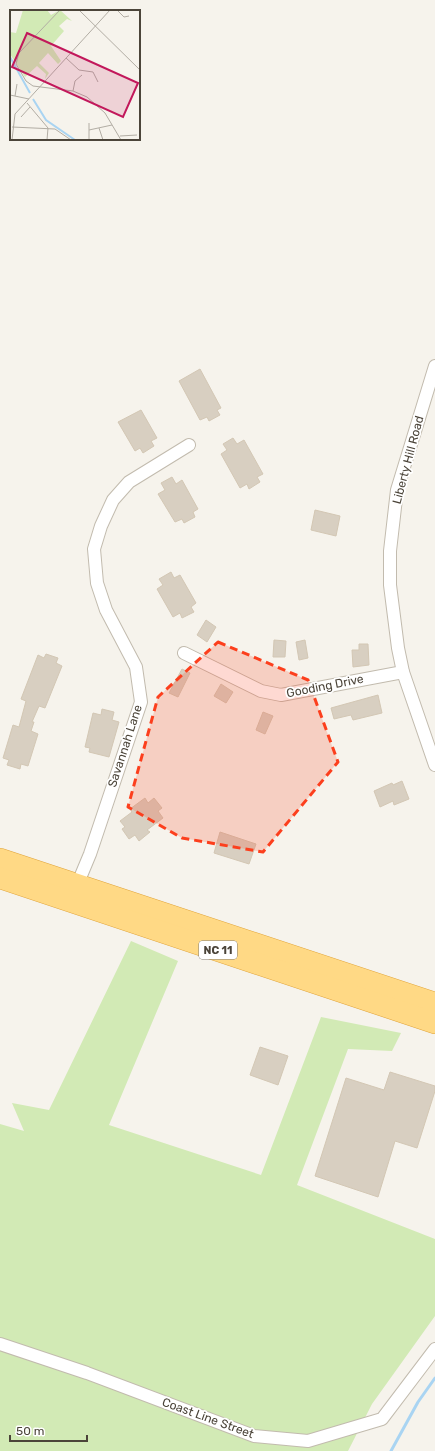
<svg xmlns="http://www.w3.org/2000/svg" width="435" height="1451" font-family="Rubik,sans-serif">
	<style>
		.green { fill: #d2eab5 }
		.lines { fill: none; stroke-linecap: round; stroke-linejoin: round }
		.stream { stroke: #a9d4f2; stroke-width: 3 }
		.building { fill: #d8cfc1; stroke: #d3c7b4 }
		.minor-casing { stroke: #c2bbae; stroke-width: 14 }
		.trunk-casing { stroke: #e0a43c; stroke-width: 22 }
		.minor { stroke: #fff; stroke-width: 12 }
		.trunk { stroke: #ffd985; stroke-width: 21 }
		.marked { fill: #fc3f1d; fill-opacity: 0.2; stroke: #fc3f1d; stroke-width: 3; stroke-dasharray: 8 5; stroke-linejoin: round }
		.labels { text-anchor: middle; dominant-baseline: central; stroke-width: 3.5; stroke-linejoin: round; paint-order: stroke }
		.shield { fill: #fff; stroke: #817c74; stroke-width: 1 }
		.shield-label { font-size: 11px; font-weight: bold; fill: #4b4439 }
		.street-label { font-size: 12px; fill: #4b4439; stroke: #fff }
		.inset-river { fill: none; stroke: #a9d4f2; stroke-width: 2 }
		.inset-road { fill: none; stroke: #b2ada4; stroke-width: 1 }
		.view { fill: #c2185b; fill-opacity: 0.15; stroke: #c2185b; stroke-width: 2 }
		.inset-edge { fill: none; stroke: #4b4439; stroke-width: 2 }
	</style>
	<rect width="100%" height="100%" fill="#f6f3ec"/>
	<path class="green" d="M 131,941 L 178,961 L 109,1125 L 261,1175 L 321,1017 L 401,1033 L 392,1051 L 348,1049 L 297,1185 L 435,1239 L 435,1316 L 372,1404 L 348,1451 L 0,1451 L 0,1124 L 24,1131 L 12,1103 L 49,1110 Z"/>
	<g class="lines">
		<path class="stream" d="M 391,1451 L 418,1402 L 435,1378"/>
	</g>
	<g class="building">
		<path d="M 200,369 L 221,408 L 217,410 L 220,415 L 209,421 L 207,417 L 200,420 L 179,381 Z"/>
		<path d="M 141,410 L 157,438 L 151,441 L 154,446 L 143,453 L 140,448 L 135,451 L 118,422 Z"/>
		<path d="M 233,438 L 237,444 L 244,440 L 263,474 L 257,477 L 260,482 L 249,489 L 247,484 L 240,488 L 221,454 L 227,450 L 223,444 Z"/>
		<path d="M 172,477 L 176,484 L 182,480 L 198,509 L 193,512 L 195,517 L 184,523 L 182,519 L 175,522 L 158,494 L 165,490 L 161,483 Z"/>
		<path d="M 315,510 L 340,516 L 336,536 L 311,530 Z"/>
		<path d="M 171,572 L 174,578 L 180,575 L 196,603 L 191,607 L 194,612 L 182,618 L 180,613 L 173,617 L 157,589 L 163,585 L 159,579 Z"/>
		<path d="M 206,620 L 216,627 L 207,642 L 197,635 Z"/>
		<path d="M 274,640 L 286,641 L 285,657 L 273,657 Z"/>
		<path d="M 305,640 L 308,658 L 299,660 L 296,642 Z"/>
		<path d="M 359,644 L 368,644 L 369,665 L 353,667 L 352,650 L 359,650 Z"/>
		<path d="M 46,654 L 58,658 L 56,663 L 62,666 L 45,708 L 39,706 L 32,722 L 34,722 L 31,731 L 38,734 L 28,766 L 21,764 L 20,769 L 7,765 L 9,760 L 3,758 L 13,725 L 19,727 L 26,701 L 21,699 L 38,655 L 44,658 Z"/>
		<path d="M 182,669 L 190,673 L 178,697 L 169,693 Z"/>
		<path d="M 221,684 L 233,692 L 226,703 L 214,696 Z"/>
		<path d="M 378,695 L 382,713 L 353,720 L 351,715 L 334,719 L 331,708 Z"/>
		<path d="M 102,709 L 114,712 L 112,720 L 119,722 L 109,757 L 89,752 L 90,748 L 85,747 L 93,713 L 101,715 Z"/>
		<path d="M 263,712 L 273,716 L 265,734 L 256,730 Z"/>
		<path d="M 402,781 L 409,799 L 394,805 L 393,801 L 380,807 L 374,791 L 392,783 L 393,785 Z"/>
		<path d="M 145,798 L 148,803 L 154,798 L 162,808 L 158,811 L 163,818 L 147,830 L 150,832 L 139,841 L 135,835 L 129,839 L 122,829 L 125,827 L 120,821 L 132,812 L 130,809 Z"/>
		<path d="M 220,832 L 256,844 L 249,864 L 214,853 Z"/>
		<path d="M 260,1047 L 288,1056 L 278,1085 L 250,1075 Z"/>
		<path d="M 390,1072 L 435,1086 L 435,1091 L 417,1148 L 395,1141 L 378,1197 L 315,1176 L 346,1078 L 384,1090 Z"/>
	</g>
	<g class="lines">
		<g class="minor-casing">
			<g id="minor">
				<path d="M 435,366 L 397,490 L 390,551 L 390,585 L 398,648 L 403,672 L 435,765"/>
				<path d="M 184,653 L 261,691 L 281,695 L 403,672"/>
				<path d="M 75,890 L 90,854 L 141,702 L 136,667 L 106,610 L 97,583 L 94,549 L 101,526 L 113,500 L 129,482 L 189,445"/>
				<path d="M 0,1344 L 87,1373 L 254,1436 L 308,1441 L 382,1419 L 435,1349"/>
			</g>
		</g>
		<g class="trunk-casing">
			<g id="trunk">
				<path d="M 0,859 L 435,1003"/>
				<path d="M 0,878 L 435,1023"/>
			</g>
		</g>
		<use href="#minor" class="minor"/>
		<use href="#trunk" class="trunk"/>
	</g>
	<path class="marked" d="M 218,642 L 308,680 L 338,762 L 263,852 L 182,838 L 128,807 L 158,697 Z"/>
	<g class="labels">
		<rect class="shield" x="199" y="941" width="38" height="18" rx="3"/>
		<g class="shield-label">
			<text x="218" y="950">NC 11</text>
		</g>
		<g class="street-label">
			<text transform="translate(408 460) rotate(-75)">Liberty Hill Road</text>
			<text transform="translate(325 686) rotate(-11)">Gooding Drive</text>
			<text transform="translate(125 746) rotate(-72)">Savannah Lane</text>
			<text transform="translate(208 1418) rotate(20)">Coast Line Street</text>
		</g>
	</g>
	<g transform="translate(10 10)">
		<rect width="130" height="130" fill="#f6f3ec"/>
		<path d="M 13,0 L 37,0 L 41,5 L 50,0 L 62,11 L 57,9 L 49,16 L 54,21 L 41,36 L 51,51 L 48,54 L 38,43 L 29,53 L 39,63 L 35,69 L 36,64 L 27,56 L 15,67 L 0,44 L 0,22 L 6,23 Z" fill="#d2eab5"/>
		<path class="inset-river" d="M 0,47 L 20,83M 23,89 L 36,110 L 65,130"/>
		<path class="inset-road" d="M 50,0 L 9,43 L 6,54 L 16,71 L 23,76 L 63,81 L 77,87 L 95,103 L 111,130M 69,0 L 130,60M 107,0 L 114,7 L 119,6M 56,48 L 69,60 L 83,62 L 88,72M 63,81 L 65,71 L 72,65M 0,85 L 19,89M 5,86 L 7,74M 17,93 L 38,118 L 37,130M 11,107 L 20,97M 79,113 L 79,130M 2,117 L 45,119 L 61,130M 89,118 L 93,130M 79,120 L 102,115M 110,126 L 127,125M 2,130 L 5,104 L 100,0"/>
		<path class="view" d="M 17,23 L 128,73 L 113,107 L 2,57 Z"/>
		<rect width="130" height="130" class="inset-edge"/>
	</g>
	<path d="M10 1435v6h77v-6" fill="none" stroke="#4b4439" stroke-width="2"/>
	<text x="16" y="1435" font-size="12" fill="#4b4439" stroke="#ffffff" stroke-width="3" paint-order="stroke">50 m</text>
</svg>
